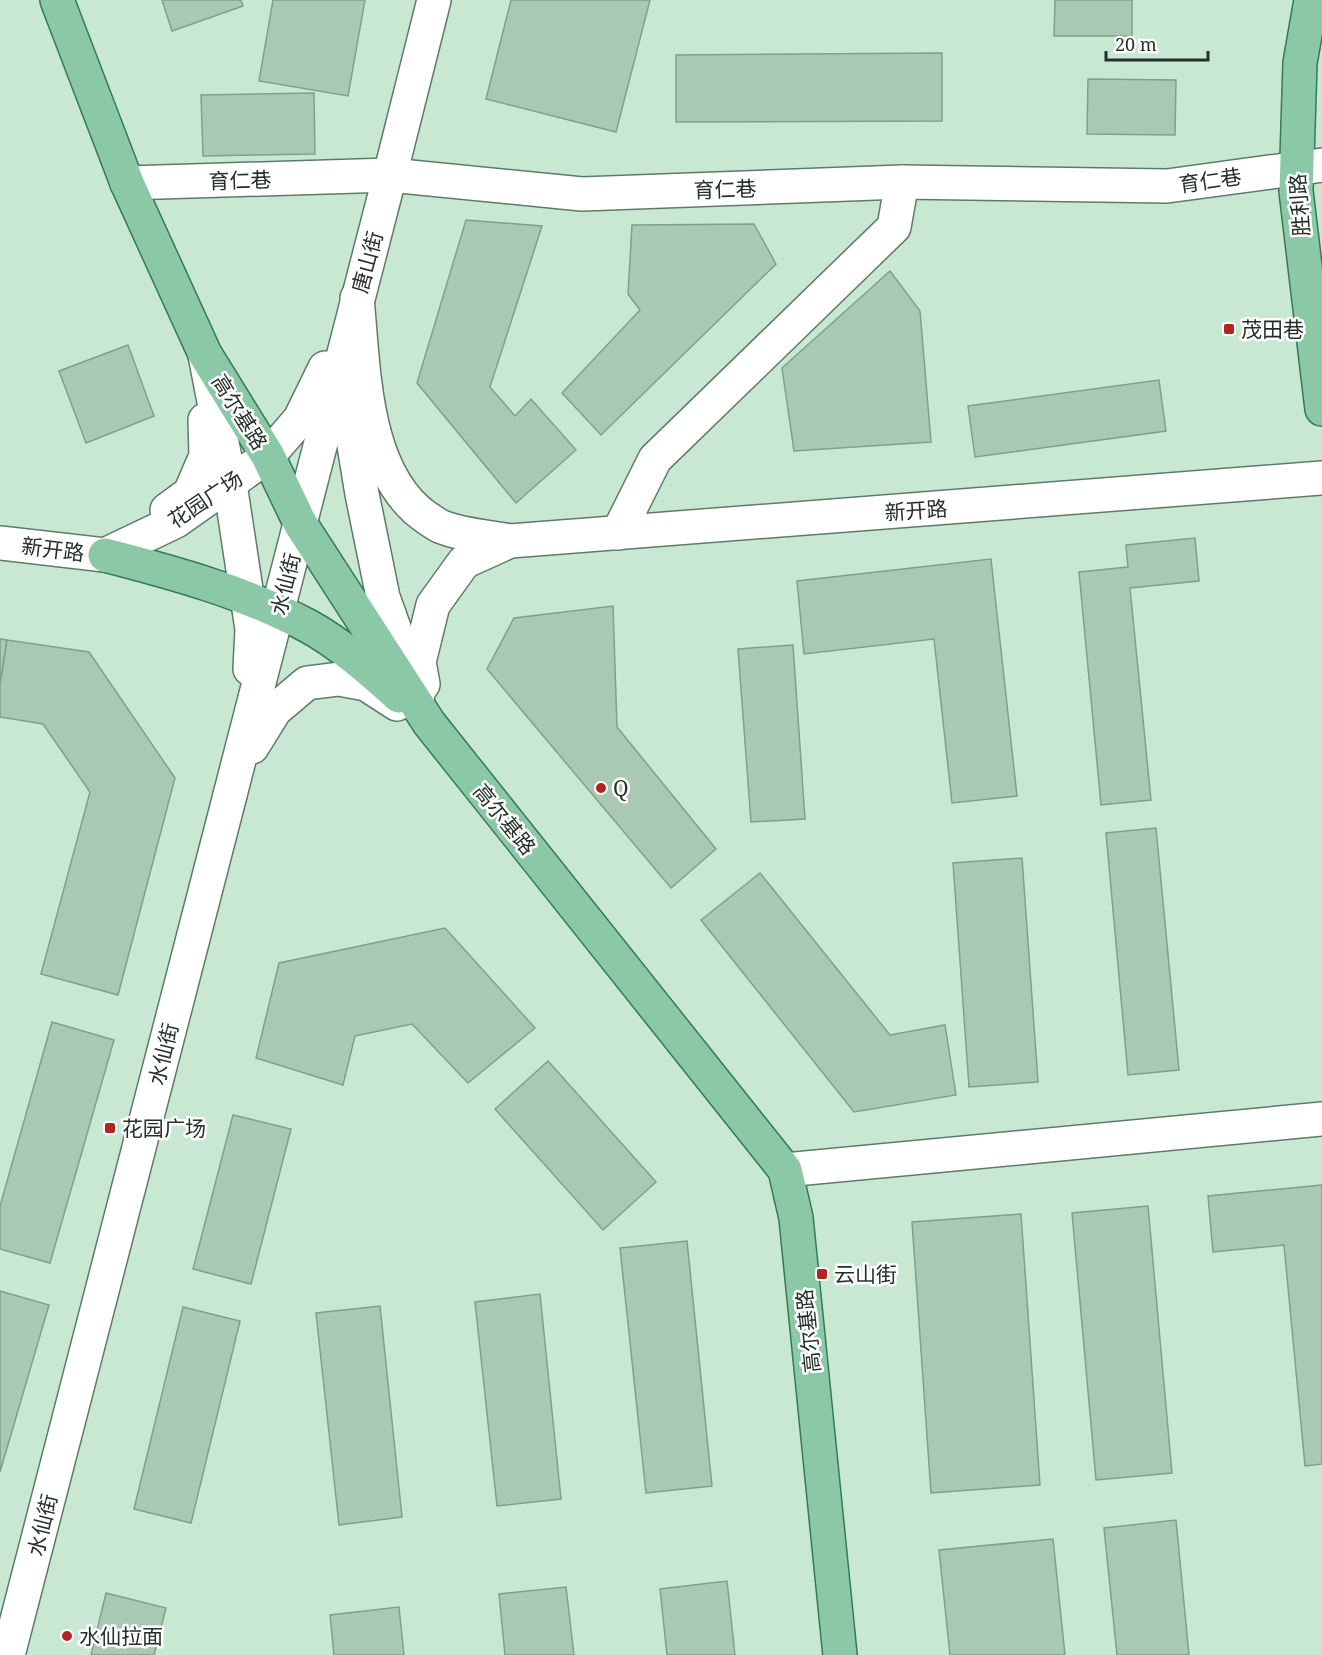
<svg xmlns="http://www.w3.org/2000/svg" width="1322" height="1655" font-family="'Noto Serif','Noto Sans SC',serif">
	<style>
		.building { fill: #aac9b4; stroke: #829f8b; stroke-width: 1.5 }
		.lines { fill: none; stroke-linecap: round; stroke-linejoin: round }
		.minor-casing { stroke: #5f7b68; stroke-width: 36 }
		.tertiary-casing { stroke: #5f7b68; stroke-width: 36 }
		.secondary-casing { stroke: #5f7b68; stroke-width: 36 }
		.primary-casing { stroke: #347b53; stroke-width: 36 }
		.minor { stroke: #fff; stroke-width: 33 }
		.tertiary { stroke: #fff; stroke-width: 33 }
		.secondary { stroke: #fff; stroke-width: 33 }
		.primary { stroke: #8ac8a6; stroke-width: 33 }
		.poi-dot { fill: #b32320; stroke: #fff; stroke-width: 2 }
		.labels { text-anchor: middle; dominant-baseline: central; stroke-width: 5; stroke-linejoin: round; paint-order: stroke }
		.street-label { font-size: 21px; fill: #243028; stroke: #fff }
		.poi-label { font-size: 21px; fill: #243028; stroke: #fff; text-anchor: start }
	</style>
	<rect width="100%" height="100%" fill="#c9e8d3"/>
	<g class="building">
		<path d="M 162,0 L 241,0 L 243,6 L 172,31 Z"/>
		<path d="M 273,0 L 365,0 L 348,96 L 259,81 Z"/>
		<path d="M 511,0 L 650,0 L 616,132 L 486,99 Z"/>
		<path d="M 1055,0 L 1132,0 L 1132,36 L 1054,36 Z"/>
		<path d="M 942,53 L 942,121 L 676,122 L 676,55 Z"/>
		<path d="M 1088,79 L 1176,80 L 1175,135 L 1087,134 Z"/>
		<path d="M 314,93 L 315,154 L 203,156 L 201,95 Z"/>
		<path d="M 466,220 L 542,226 L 490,387 L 515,416 L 531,399 L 576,450 L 516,503 L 417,383 Z"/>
		<path d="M 754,224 L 776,264 L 601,435 L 562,393 L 640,310 L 628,294 L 632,225 Z"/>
		<path d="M 890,271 L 920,311 L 931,442 L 794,451 L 782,368 Z"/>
		<path d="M 128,345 L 154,416 L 86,443 L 59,371 Z"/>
		<path d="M 1159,380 L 1166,431 L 975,457 L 968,406 Z"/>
		<path d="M 1195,538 L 1199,581 L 1130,588 L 1151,800 L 1101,805 L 1079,572 L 1128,567 L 1126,545 Z"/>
		<path d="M 991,559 L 1017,796 L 952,803 L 934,639 L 804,654 L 797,581 Z"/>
		<path d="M 613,606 L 617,727 L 716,849 L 671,888 L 487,669 L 514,618 Z"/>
		<path d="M 0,639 L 7,640 L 0,685 Z"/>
		<path d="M 7,640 L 89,652 L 175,778 L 118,995 L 41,974 L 90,792 L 43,724 L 0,717 L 0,685 Z"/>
		<path d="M 793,645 L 805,819 L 751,822 L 738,649 Z"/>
		<path d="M 1156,828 L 1179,1070 L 1128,1075 L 1106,833 Z"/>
		<path d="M 1022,858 L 1038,1082 L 969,1087 L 953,863 Z"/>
		<path d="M 760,873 L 890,1035 L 945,1025 L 956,1095 L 854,1112 L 701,920 Z"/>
		<path d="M 445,928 L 535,1028 L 468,1083 L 412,1024 L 355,1036 L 343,1085 L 256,1058 L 279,963 Z"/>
		<path d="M 52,1022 L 114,1040 L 50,1263 L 0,1249 L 0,1206 Z"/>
		<path d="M 548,1061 L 656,1182 L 603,1230 L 495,1109 Z"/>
		<path d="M 233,1115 L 291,1129 L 251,1284 L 193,1269 Z"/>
		<path d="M 1322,1185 L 1322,1464 L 1305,1466 L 1284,1245 L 1213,1252 L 1208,1196 Z"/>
		<path d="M 1148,1206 L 1172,1473 L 1096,1480 L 1072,1213 Z"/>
		<path d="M 1021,1214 L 1040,1485 L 931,1493 L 912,1222 Z"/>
		<path d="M 687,1241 L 712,1486 L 646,1493 L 620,1248 Z"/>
		<path d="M 0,1291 L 49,1305 L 0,1472 Z"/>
		<path d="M 540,1294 L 561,1499 L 497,1506 L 475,1302 Z"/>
		<path d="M 380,1306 L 402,1517 L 339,1525 L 316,1313 Z"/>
		<path d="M 183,1307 L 240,1321 L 191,1523 L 134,1509 Z"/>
		<path d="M 1176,1520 L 1189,1655 L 1117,1655 L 1104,1528 Z"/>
		<path d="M 1053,1539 L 1065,1655 L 950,1655 L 939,1550 Z"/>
		<path d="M 727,1581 L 735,1655 L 667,1655 L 660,1589 Z"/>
		<path d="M 566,1587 L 574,1655 L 505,1655 L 499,1594 Z"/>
		<path d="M 106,1593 L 166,1608 L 154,1655 L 91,1655 Z"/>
		<path d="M 399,1607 L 404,1655 L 334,1655 L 330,1615 Z"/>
	</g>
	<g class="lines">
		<g class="minor-casing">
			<g id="minor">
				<path d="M 127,183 L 390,175 L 582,194 L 902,182 L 1167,186 L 1322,165"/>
				<path d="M 618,533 L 655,459 L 894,227 L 902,182"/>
				<path d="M 785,1170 L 1322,1119"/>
			</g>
		</g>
		<g class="tertiary-casing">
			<path id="tertiary" d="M 8,1655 L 230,795"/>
		</g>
		<g class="secondary-casing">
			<g id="secondary">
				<path d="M 357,298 C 364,368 363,474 427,518 C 432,521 437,525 442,527 C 462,535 489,537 510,541 L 1322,478"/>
				<path d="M 205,355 L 230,484 L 252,629 L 250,669"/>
				<path d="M 352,393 L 350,421 L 362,494 L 383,597 L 418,695"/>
				<path d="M 167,510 L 190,493 L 206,456 L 205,420"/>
				<path d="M 0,543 L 105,555"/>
				<path d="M 105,555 L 176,521 L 268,456 L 300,419 L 325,368"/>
				<path d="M 423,684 L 419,662 L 433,605 L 464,562 L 510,541"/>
				<path d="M 252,747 L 275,710 L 307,683 L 339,679 L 366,684 L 397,704"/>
				<path d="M 230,795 L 390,175 L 434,0"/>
			</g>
		</g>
		<g class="primary-casing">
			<g id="primary">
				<path d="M 57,0 L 127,183 L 205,354 L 268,456 L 300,523 L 429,723 L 785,1170 L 796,1218 L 840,1655"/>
				<path d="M 1311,0 L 1300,63 L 1296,191 L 1322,409"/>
				<path d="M 105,555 C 175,573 244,592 308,626 C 341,644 371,671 399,696"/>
			</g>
		</g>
		<use href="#minor" class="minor"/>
		<use href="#tertiary" class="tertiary"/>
		<use href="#secondary" class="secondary"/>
		<use href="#primary" class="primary"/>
	</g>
	<g class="poi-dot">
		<rect x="1223" y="323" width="12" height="12" rx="3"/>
		<circle cx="601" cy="788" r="6"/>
		<rect x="104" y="1122" width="12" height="12" rx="3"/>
		<rect x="816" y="1268" width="12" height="12" rx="3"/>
		<circle cx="67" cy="1636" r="6"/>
	</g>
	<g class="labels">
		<g class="street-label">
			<text transform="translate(240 180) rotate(-2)">育仁巷</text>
			<text transform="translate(1210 180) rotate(-8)">育仁巷</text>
			<text transform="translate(725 189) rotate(-2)">育仁巷</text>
			<text transform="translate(1299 205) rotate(-94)">胜利路</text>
			<text transform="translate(367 262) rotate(-75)">唐山街</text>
			<text transform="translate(240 412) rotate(58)">高尔基路</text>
			<text transform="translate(205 499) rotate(-34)">花园广场</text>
			<text transform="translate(916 510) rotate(-4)">新开路</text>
			<text transform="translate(53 549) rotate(7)">新开路</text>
			<text transform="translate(285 584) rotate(-76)">水仙街</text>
			<text transform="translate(505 819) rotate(51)">高尔基路</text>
			<text transform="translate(163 1054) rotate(-76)">水仙街</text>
			<text transform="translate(808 1331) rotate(-96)">高尔基路</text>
			<text transform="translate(42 1525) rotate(-76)">水仙街</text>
		</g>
		<g class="poi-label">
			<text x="1241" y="329">茂田巷</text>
			<text x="613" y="788">Q</text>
			<text x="122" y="1128">花园广场</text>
			<text x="834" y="1274">云山街</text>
			<text x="79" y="1636">水仙拉面</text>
		</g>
	</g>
	<path d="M1106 51v9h102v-9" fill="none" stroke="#243028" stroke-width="3"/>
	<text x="1115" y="51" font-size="18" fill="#243028" stroke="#ffffff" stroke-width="4.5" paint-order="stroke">20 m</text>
</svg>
